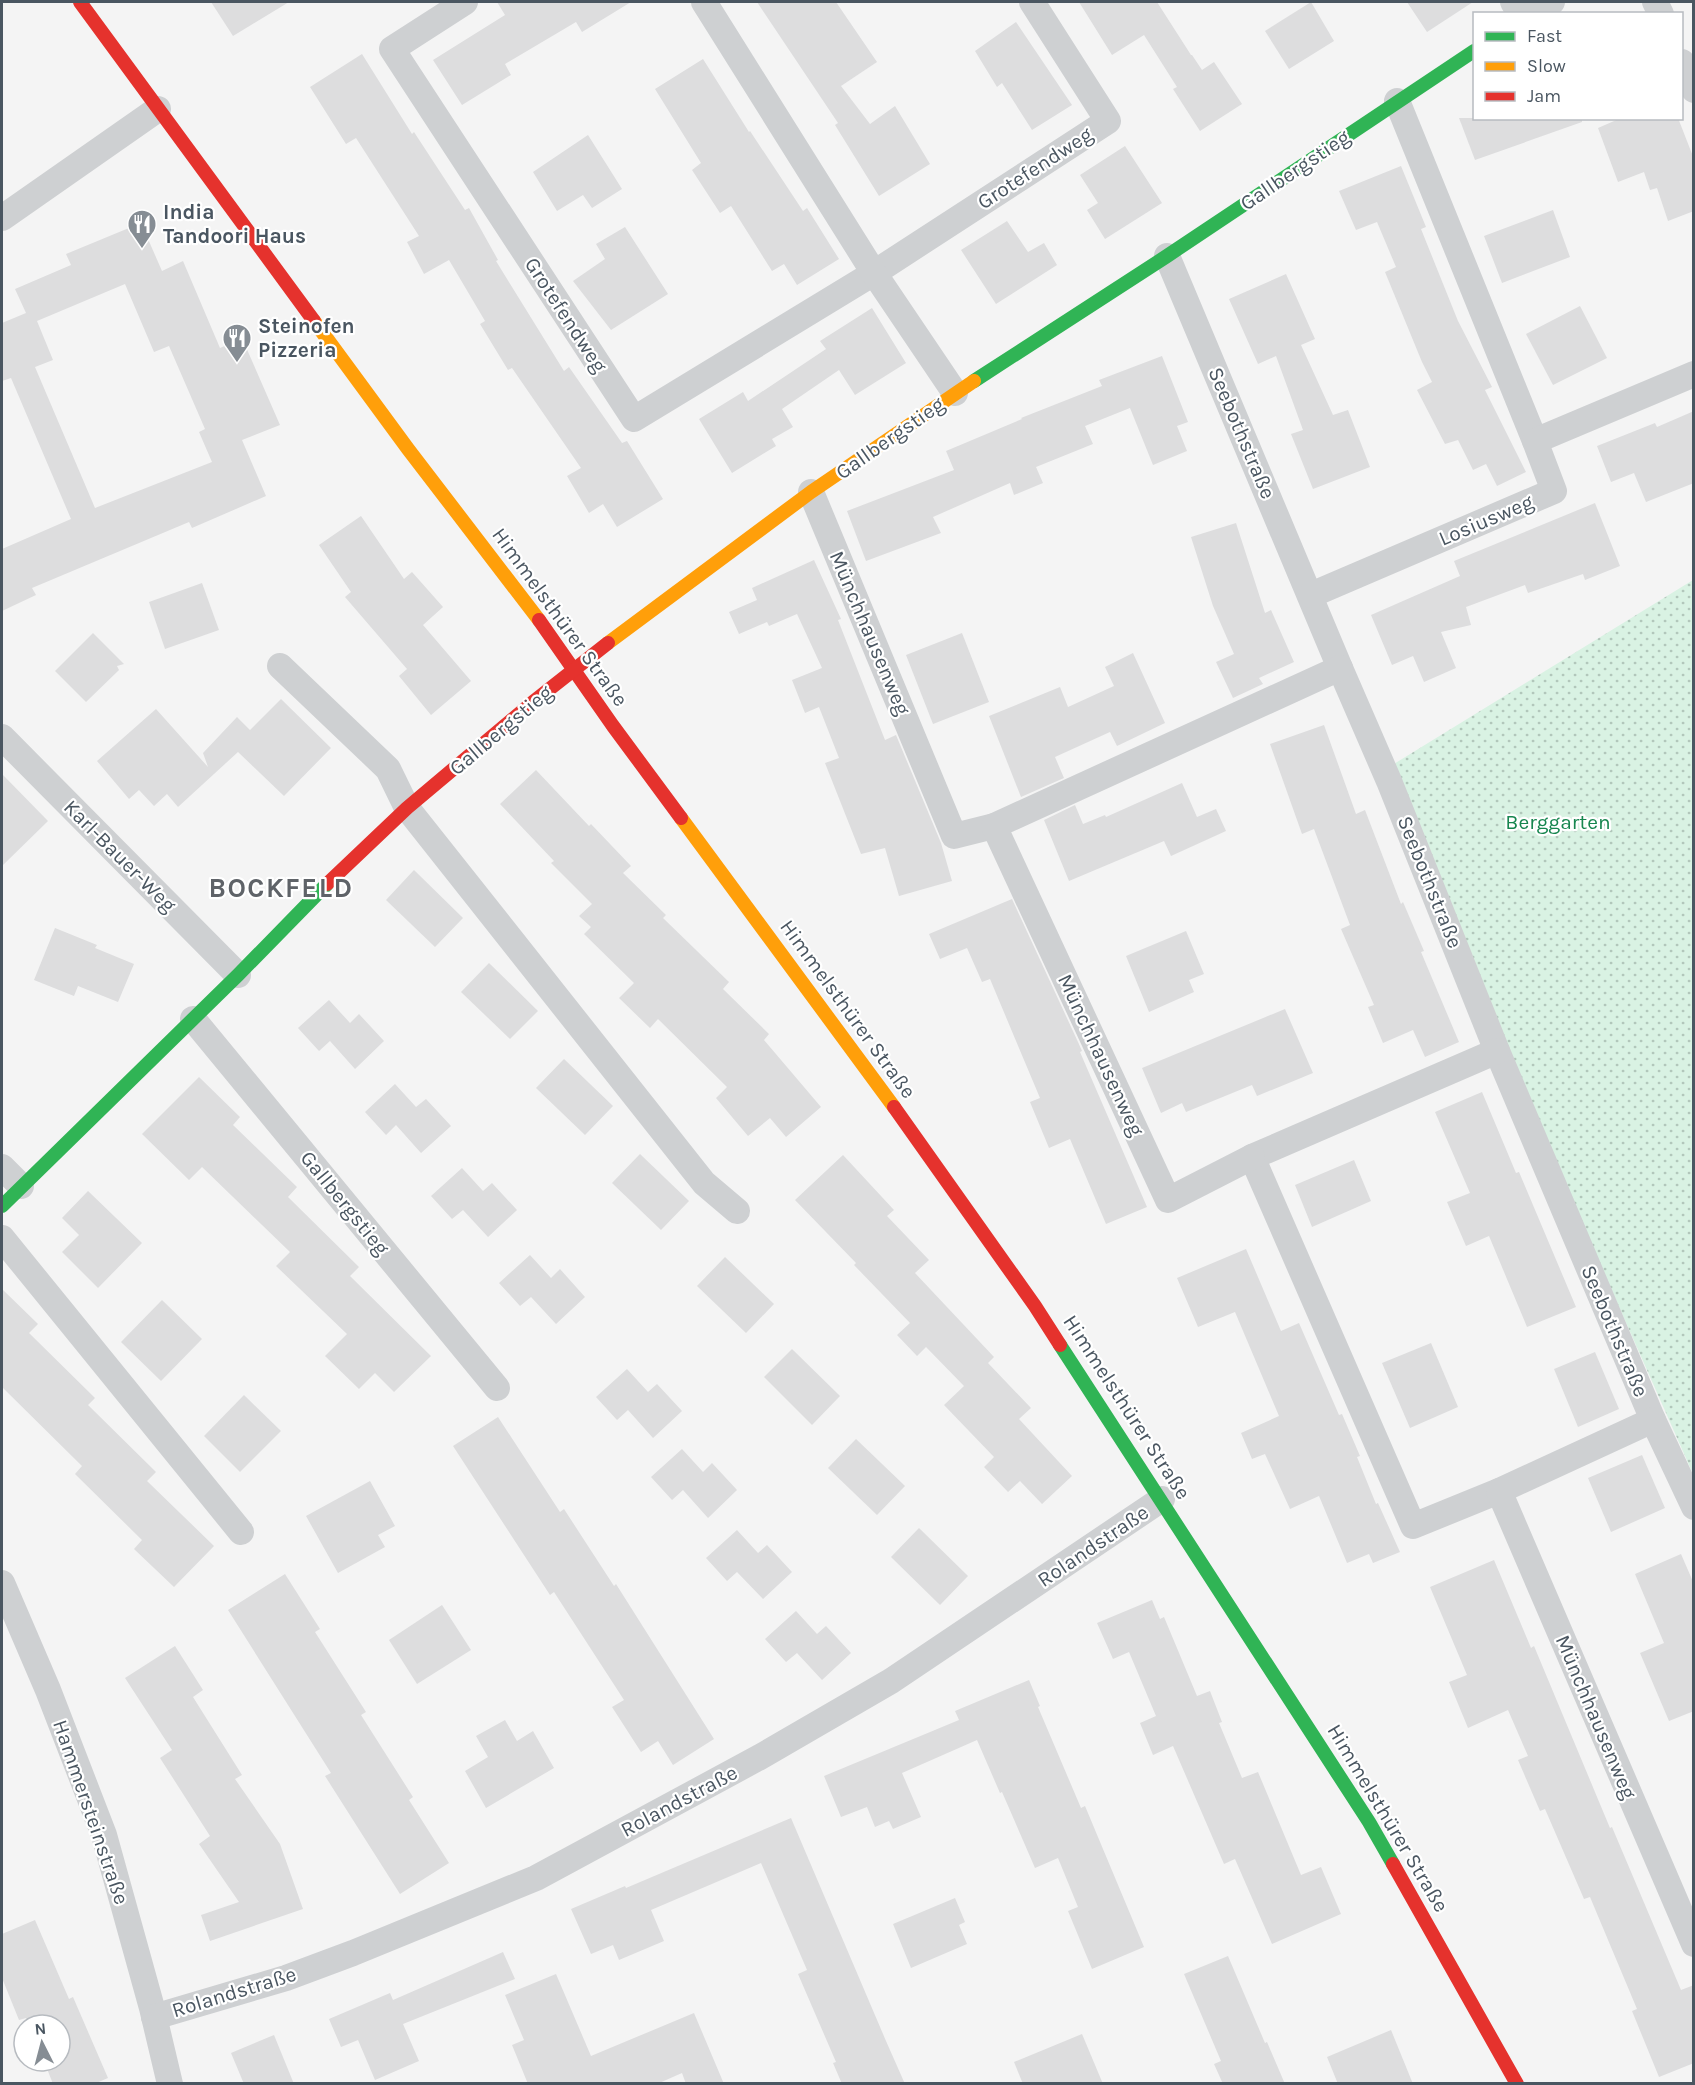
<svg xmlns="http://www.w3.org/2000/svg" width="1695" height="2085" font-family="Karla,sans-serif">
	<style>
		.park { fill: url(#park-dots) }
		.building { fill: #ddddde; fill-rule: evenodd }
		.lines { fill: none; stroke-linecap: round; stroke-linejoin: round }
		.street { stroke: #ced0d2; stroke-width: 26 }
		.fast { stroke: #30b455; stroke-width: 14 }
		.slow { stroke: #ff9f0a; stroke-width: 14 }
		.jam { stroke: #e5322d; stroke-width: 14 }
		.labels { text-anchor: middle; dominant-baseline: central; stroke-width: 4.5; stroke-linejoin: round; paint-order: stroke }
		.street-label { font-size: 21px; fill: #4a5661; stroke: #fff }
		.poi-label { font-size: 21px; font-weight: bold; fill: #4a5661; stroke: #fff; text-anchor: start }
		.park-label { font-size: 21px; fill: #17864f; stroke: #fff }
		.district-label { font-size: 27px; font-weight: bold; letter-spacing: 1.5px; fill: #5f6368; stroke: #fff }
	</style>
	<defs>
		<pattern id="park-dots" width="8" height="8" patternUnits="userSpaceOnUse" patternTransform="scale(1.5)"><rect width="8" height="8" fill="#d9f2e3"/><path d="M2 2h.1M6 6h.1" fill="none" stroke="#b2c7bb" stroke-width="1.8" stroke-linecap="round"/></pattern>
	</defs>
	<rect width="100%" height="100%" fill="#f4f4f4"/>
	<path class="park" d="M 1693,580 L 1693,1474 L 1504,1047 L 1389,767 Z"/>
	<g class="building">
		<path d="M 211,2 L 289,2 L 233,36 Z"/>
		<path d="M 497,2 L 631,2 L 582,32 L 576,22 L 505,64 L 511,75 L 462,105 L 433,60 L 505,15 Z"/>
		<path d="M 757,2 L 836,2 L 877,62 L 841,86 L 870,124 L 895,106 L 930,164 L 879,196 L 835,125 L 838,123 Z"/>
		<path d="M 1079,2 L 1157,2 L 1191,55 L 1192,55 L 1202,70 L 1214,62 L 1242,104 L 1200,131 L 1173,89 L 1177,87 L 1144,35 L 1112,55 Z"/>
		<path d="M 1311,2 L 1334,41 L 1289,69 L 1265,31 Z"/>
		<path d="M 1407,2 L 1473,2 L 1427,32 Z"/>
		<path d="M 1016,22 L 1072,105 L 1032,130 L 1002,83 L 997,87 L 975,51 Z"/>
		<path d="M 362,54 L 412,134 L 414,132 L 465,210 L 469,208 L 498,260 L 496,261 L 564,371 L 569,367 L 622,443 L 627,441 L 663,499 L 617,527 L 603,504 L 589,513 L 567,476 L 581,468 L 512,368 L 508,370 L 480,324 L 485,321 L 449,260 L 424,274 L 407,242 L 419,236 L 356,138 L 346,144 L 310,87 Z"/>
		<path d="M 703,59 L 749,132 L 750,131 L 803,211 L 807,208 L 839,259 L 797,285 L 784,264 L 772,271 L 731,206 L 720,213 L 692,170 L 701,163 L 655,89 Z"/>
		<path d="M 1459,118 L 1582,118 L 1582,122 L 1475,160 Z"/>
		<path d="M 1621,118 L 1678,118 L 1694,159 L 1694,211 L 1668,221 L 1657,188 L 1650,190 L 1644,172 L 1618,182 L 1598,128 Z"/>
		<path d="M 588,135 L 622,189 L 592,208 L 583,195 L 557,211 L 533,172 Z"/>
		<path d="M 1125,146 L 1162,203 L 1105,239 L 1087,210 L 1098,203 L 1080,175 Z"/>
		<path d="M 1401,166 L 1426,227 L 1421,229 L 1458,321 L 1492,387 L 1485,390 L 1526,472 L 1497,486 L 1486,464 L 1473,470 L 1458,440 L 1445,444 L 1417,390 L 1432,382 L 1422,362 L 1385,272 L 1396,267 L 1377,222 L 1356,230 L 1339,191 Z"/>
		<path d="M 1553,210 L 1570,257 L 1502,283 L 1484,236 Z"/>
		<path d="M 1007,221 L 1028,252 L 1044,243 L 1057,265 L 996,304 L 961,250 Z"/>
		<path d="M 141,223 L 162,271 L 183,261 L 220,348 L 242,338 L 280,425 L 242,440 L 266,496 L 192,528 L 189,522 L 32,588 L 36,595 L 2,611 L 2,549 L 71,519 L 11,378 L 2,381 L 2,323 L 26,313 L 15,289 L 71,265 L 66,254 ZM 125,284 L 154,352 L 169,346 L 205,429 L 199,432 L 212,462 L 95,508 L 35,367 L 53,360 L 37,321 Z"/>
		<path d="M 625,227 L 668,294 L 611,330 L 573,281 L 605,259 L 596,244 Z"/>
		<path d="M 1286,274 L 1315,339 L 1301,345 L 1333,415 L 1348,410 L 1370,467 L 1313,489 L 1291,434 L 1303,430 L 1276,356 L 1258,364 L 1229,299 Z"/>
		<path d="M 1580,306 L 1607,358 L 1553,385 L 1526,334 Z"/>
		<path d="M 872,308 L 906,363 L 855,395 L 839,370 L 782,409 L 793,427 L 772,439 L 776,446 L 732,473 L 699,419 L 743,392 L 748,401 L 826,349 L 820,341 Z"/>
		<path d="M 1162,356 L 1188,422 L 1177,426 L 1187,451 L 1153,465 L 1130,408 L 1085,426 L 1093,444 L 1036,467 L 1043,483 L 1014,495 L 1010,483 L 933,517 L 941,533 L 866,561 L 847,511 L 954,470 L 946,451 L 1022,419 L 1021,418 L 1102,386 L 1099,380 Z"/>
		<path d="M 1694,411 L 1694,483 L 1646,502 L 1634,473 L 1611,482 L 1597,446 L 1655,423 L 1657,427 Z"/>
		<path d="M 1595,503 L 1620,566 L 1585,580 L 1583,574 L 1528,593 L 1525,585 L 1466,607 L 1471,625 L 1441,632 L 1456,668 L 1424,682 L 1413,656 L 1392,665 L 1371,615 L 1460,576 L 1454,561 Z"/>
		<path d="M 361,516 L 404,579 L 412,572 L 443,607 L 423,625 L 471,681 L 431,715 L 399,676 L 407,669 L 345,597 L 351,592 L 319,545 Z"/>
		<path d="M 1236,523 L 1265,613 L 1271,610 L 1294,662 L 1259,678 L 1263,684 L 1233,698 L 1216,662 L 1234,654 L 1213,606 L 1191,537 Z"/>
		<path d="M 814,560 L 841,619 L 838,620 L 885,740 L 896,735 L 941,843 L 952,881 L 899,896 L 885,848 L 861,854 L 825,763 L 839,758 L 819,707 L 805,713 L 792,680 L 822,668 L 797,614 L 769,626 L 767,622 L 739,634 L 729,612 L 757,600 L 752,588 Z"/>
		<path d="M 202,583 L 219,630 L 165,649 L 149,602 Z"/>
		<path d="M 93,633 L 124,664 L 117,666 L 119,670 L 86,702 L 55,671 Z"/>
		<path d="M 962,633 L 989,702 L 933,724 L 906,655 Z"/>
		<path d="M 1133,653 L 1165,723 L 1117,746 L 1110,732 L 1055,757 L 1064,778 L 1021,797 L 989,716 L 1060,687 L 1068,707 L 1114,686 L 1105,667 Z"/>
		<path d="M 281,699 L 331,748 L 284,796 L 238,752 L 178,807 L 167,794 L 154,806 L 139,790 L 129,799 L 97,761 L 156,709 L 208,767 L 203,753 L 237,717 L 250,730 Z"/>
		<path d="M 1324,725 L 1356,814 L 1365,810 L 1401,904 L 1403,902 L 1424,951 L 1421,952 L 1459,1042 L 1425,1057 L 1413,1030 L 1383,1043 L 1368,1007 L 1374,1005 L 1341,929 L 1350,925 L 1314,829 L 1302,834 L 1270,744 Z"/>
		<path d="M 536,770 L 589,826 L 591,824 L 631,866 L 623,873 L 666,915 L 663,918 L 729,982 L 723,989 L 769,1034 L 764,1040 L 821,1107 L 786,1137 L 770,1118 L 748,1136 L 716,1098 L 727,1087 L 658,1019 L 650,1028 L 619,998 L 634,983 L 584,934 L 591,927 L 579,916 L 592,904 L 551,863 L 554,861 L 500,804 Z"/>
		<path d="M 2,774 L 48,821 L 2,866 Z"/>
		<path d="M 1182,783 L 1197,817 L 1216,809 L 1226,831 L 1171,856 L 1164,841 L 1069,881 L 1044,820 L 1075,805 L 1083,824 L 1105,815 L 1106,817 Z"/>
		<path d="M 414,870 L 463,918 L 435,947 L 386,900 Z"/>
		<path d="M 1012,899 L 1078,1042 L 1082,1051 L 1080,1052 L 1147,1207 L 1106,1224 L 1070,1139 L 1049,1148 L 1030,1102 L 1040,1098 L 990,979 L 982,982 L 967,948 L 940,959 L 929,934 Z"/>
		<path d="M 55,928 L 97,945 L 95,948 L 134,964 L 118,1002 L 78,986 L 74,996 L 34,980 Z"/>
		<path d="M 1186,931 L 1204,974 L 1189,980 L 1194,992 L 1149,1012 L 1126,956 Z"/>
		<path d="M 489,963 L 538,1011 L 510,1039 L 461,992 Z"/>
		<path d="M 329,1000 L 350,1023 L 359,1014 L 384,1041 L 355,1069 L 330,1041 L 319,1051 L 298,1028 Z"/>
		<path d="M 1285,1009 L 1313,1073 L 1257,1096 L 1252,1085 L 1186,1112 L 1182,1103 L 1161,1113 L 1142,1068 Z"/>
		<path d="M 564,1059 L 613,1106 L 585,1135 L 536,1088 Z"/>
		<path d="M 199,1077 L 240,1117 L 233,1125 L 297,1187 L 288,1197 L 359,1267 L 350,1276 L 431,1356 L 394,1392 L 375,1373 L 359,1389 L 325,1356 L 347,1334 L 276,1266 L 290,1252 L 202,1167 L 189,1180 L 142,1134 Z"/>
		<path d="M 395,1084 L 416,1107 L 426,1099 L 451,1126 L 421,1153 L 396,1125 L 386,1135 L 365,1112 Z"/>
		<path d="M 1482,1092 L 1516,1173 L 1519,1172 L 1576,1307 L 1527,1327 L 1489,1236 L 1466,1246 L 1447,1202 L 1470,1193 L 1435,1112 Z"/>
		<path d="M 640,1154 L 689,1201 L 661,1230 L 612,1183 Z"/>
		<path d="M 843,1155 L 894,1210 L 887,1216 L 929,1260 L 915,1273 L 994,1357 L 988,1363 L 1031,1408 L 1019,1419 L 1072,1476 L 1042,1504 L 1020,1481 L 1008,1492 L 984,1467 L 994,1457 L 944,1405 L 964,1386 L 926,1347 L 917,1356 L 897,1335 L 910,1323 L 854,1265 L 856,1263 L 795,1200 Z"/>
		<path d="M 1354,1160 L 1371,1201 L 1312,1227 L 1295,1185 Z"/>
		<path d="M 462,1168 L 483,1191 L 492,1183 L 517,1210 L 488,1237 L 463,1210 L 452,1219 L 431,1196 Z"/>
		<path d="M 88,1191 L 142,1243 L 98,1288 L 62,1252 L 79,1235 L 62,1218 Z"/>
		<path d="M 1246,1249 L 1281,1331 L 1299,1323 L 1339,1415 L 1342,1414 L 1360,1456 L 1357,1457 L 1376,1504 L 1378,1503 L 1400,1552 L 1373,1563 L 1369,1554 L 1347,1563 L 1319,1496 L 1290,1509 L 1265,1454 L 1252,1459 L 1241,1433 L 1279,1416 L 1235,1312 L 1198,1327 L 1177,1278 Z"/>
		<path d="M 530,1255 L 551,1278 L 560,1269 L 585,1297 L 556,1324 L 531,1297 L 520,1306 L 499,1283 Z"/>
		<path d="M 725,1257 L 774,1304 L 746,1333 L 697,1286 Z"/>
		<path d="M 2,1289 L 38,1324 L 29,1333 L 95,1398 L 88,1405 L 156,1472 L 147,1481 L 214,1546 L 174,1587 L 134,1549 L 142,1540 L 75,1474 L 82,1466 L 2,1387 Z"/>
		<path d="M 162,1300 L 202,1339 L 161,1381 L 121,1342 Z"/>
		<path d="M 1431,1343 L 1458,1407 L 1410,1428 L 1382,1363 Z"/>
		<path d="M 792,1349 L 840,1396 L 812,1425 L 764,1377 Z"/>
		<path d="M 1595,1352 L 1619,1409 L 1578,1427 L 1554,1369 Z"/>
		<path d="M 627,1369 L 648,1392 L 657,1384 L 682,1411 L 653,1438 L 628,1410 L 617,1420 L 596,1397 Z"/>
		<path d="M 244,1395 L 281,1431 L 240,1472 L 204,1436 Z"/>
		<path d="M 498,1417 L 560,1512 L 564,1509 L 614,1586 L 616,1584 L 714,1739 L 673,1765 L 658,1741 L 641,1752 L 612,1707 L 624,1700 L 554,1592 L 550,1595 L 453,1446 Z"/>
		<path d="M 856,1439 L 905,1486 L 877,1515 L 828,1468 Z"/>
		<path d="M 682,1449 L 703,1472 L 712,1463 L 737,1490 L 708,1518 L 683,1490 L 672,1500 L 651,1477 Z"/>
		<path d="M 1642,1455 L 1665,1508 L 1611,1532 L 1588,1478 Z"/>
		<path d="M 370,1481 L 395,1526 L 378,1535 L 385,1547 L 338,1573 L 306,1516 Z"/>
		<path d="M 919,1528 L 968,1576 L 940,1605 L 891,1557 Z"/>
		<path d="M 737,1530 L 758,1553 L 767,1545 L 792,1572 L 763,1599 L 737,1572 L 727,1581 L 706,1558 Z"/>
		<path d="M 1681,1554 L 1694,1584 L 1694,1711 L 1669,1721 L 1640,1653 L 1664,1643 L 1635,1574 Z"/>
		<path d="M 1494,1560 L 1531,1648 L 1534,1646 L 1610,1828 L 1612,1827 L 1681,1990 L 1694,1985 L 1694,2063 L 1659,2077 L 1632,2011 L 1637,2009 L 1590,1897 L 1584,1899 L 1545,1809 L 1540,1811 L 1518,1760 L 1528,1756 L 1508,1710 L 1468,1728 L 1449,1682 L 1467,1675 L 1430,1587 Z"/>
		<path d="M 285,1574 L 320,1629 L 315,1632 L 366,1712 L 361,1715 L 413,1797 L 409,1800 L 449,1863 L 400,1894 L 325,1776 L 331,1773 L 228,1610 Z"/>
		<path d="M 1152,1600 L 1160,1619 L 1164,1617 L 1197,1696 L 1210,1691 L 1222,1722 L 1219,1723 L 1242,1778 L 1258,1772 L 1301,1875 L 1321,1867 L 1341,1914 L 1272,1944 L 1235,1859 L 1224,1864 L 1173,1746 L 1153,1755 L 1140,1723 L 1156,1716 L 1129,1652 L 1113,1659 L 1097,1623 Z"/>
		<path d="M 442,1605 L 471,1650 L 417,1684 L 389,1640 Z"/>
		<path d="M 796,1611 L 817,1634 L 826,1626 L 851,1653 L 822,1680 L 797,1653 L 786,1662 L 765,1639 Z"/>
		<path d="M 175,1646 L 203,1690 L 193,1697 L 242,1775 L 235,1779 L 280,1844 L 303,1909 L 210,1941 L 201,1915 L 239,1902 L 199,1844 L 210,1836 L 160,1758 L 172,1750 L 125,1678 Z"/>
		<path d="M 1029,1680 L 1040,1706 L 1038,1707 L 1081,1808 L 1085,1806 L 1144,1947 L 1092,1969 L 1068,1911 L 1078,1907 L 1058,1858 L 1035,1868 L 1002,1792 L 1000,1793 L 977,1740 L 902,1773 L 921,1817 L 893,1829 L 889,1821 L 875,1827 L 867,1807 L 841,1817 L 824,1776 L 959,1720 L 955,1711 Z"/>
		<path d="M 505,1720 L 517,1741 L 533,1731 L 554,1768 L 486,1808 L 465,1771 L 488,1757 L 476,1736 Z"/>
		<path d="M 791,1818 L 886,2041 L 905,2084 L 842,2084 L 833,2063 L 836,2062 L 798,1974 L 807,1970 L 761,1863 L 651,1910 L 664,1941 L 619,1960 L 613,1945 L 591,1954 L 571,1909 L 625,1886 L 626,1888 Z"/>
		<path d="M 955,1898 L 965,1922 L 959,1925 L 967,1944 L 911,1968 L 893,1924 Z"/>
		<path d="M 35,1920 L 69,1999 L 73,1997 L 108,2078 L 94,2084 L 53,2084 L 44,2061 L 60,2061 L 60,2025 L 29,2025 L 26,2018 L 19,2020 L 2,1978 L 2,1934 Z"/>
		<path d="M 503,1952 L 515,1979 L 403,2024 L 419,2061 L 375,2080 L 358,2040 L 341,2047 L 329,2019 L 390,1993 L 393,2000 Z"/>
		<path d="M 1228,1956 L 1265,2043 L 1267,2042 L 1285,2084 L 1223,2084 L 1214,2064 L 1221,2061 L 1184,1974 Z"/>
		<path d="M 556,1974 L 591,2056 L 694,2013 L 724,2084 L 686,2084 L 682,2073 L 657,2084 L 528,2084 L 512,2045 L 524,2040 L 505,1995 Z"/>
		<path d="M 1391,2030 L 1413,2084 L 1338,2084 L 1327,2057 Z"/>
		<path d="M 1082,2034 L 1103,2084 L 1023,2084 L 1014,2062 Z"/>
		<path d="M 274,2035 L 294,2084 L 244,2084 L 231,2053 Z"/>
	</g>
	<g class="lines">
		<g class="street">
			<path d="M 465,2 L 392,49 L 634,419 L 874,273 L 1108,121 L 1032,2"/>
			<path d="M 704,2 L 874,273 L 955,393"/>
			<path d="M 1513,2 L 1520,14"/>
			<path d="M 1655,2 L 1661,14"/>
			<path d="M 1533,14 L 1552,2"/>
			<path d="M 1682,62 L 1694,90"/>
			<path d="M 1397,101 L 1535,441"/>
			<path d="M 2,218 L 158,109"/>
			<path d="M 1167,256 L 1340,668 L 1389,781 L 1497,1051 L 1653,1420 L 1694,1507"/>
			<path d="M 811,492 L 954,836 L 994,826"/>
			<path d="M 1311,595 L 1554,491 L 1535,441 L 1694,374"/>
			<path d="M 280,666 L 388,769 L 407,808 L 704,1183 L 737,1211"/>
			<path d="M 2,737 L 238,975"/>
			<path d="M 193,1019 L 497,1388"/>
			<path d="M 1497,1051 L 1252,1157 L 1413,1526 L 1499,1491"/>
			<path d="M 1252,1157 L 1168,1200 L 994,826 L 1340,668"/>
			<path d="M 2,1167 L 21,1186"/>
			<path d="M 2,1238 L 241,1532"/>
			<path d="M 1653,1420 L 1499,1491 L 1694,1944"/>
			<path d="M 2,1583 L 48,1690 L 104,1835 L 152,2008 L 170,2084"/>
			<path d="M 154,2017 L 286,1978 L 353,1953 L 536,1878 L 760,1757 L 891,1681 L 1162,1499"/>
		</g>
		<g class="fast">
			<path d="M 974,381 L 1167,256 L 1474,51"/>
			<path d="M 2,1206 L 238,975 L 327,884"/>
			<path d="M 1060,1345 L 1369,1822 L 1393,1864"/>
		</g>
		<g class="slow">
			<path d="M 314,321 L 408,449 L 539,620"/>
			<path d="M 608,643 L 811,492 L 974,381"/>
			<path d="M 681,818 L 894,1107"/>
		</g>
		<g class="jam">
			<path d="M 80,2 L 314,321"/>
			<path d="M 539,620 L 613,726 L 681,818"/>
			<path d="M 327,884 L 407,808 L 533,702 L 608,643"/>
			<path d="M 894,1107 L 1035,1306 L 1060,1345"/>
			<path d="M 1393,1864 L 1517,2084"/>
		</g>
	</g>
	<defs>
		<g id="restaurant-pin" transform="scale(1.5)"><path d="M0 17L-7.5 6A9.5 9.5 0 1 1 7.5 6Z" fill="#868d94" stroke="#fff"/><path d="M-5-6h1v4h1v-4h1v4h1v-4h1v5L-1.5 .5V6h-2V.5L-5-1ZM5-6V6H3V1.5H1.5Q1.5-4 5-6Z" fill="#fff"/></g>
	</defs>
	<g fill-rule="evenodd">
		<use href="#restaurant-pin" x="142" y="224"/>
		<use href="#restaurant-pin" x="237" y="338"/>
	</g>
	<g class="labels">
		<g class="street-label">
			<text transform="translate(1035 168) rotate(-33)">Grotefendweg</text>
			<text transform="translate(1295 170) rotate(-34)">Gallbergstieg</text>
			<text transform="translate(566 315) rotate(57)">Grotefendweg</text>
			<text transform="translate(1242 433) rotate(67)">Seebothstraße</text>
			<text transform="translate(890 438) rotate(-35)">Gallbergstieg</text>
			<text transform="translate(1486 520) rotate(-23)">Losiusweg</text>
			<text transform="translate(560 617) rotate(54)">Himmelsthürer Straße</text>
			<text transform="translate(870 633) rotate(67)">Münchhausenweg</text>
			<text transform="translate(501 730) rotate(-40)">Gallbergstieg</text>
			<text transform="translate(120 856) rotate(45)">Karl-Bauer-Weg</text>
			<text transform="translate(1430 882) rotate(68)">Seebothstraße</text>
			<text transform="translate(848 1009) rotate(54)">Himmelsthürer Straße</text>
			<text transform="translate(1101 1055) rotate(65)">Münchhausenweg</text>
			<text transform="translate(345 1203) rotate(51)">Gallbergstieg</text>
			<text transform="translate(1615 1331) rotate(67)">Seebothstraße</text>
			<text transform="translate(1127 1407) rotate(57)">Himmelsthürer Straße</text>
			<text transform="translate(1093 1546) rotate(-34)">Rolandstraße</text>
			<text transform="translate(1596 1717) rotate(67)">Münchhausenweg</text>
			<text transform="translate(679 1801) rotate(-28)">Rolandstraße</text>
			<text transform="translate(91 1812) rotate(71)">Hammersteinstraße</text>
			<text transform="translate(1388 1818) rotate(59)">Himmelsthürer Straße</text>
			<text transform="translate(234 1992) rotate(-17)">Rolandstraße</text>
		</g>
		<g class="poi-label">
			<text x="163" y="212">India<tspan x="163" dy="24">Tandoori Haus</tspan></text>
			<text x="258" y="326">Steinofen<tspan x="258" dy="24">Pizzeria</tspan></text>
		</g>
		<g class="park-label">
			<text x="1558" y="822">Berggarten</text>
		</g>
		<g class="district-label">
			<text x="281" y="888">BOCKFELD</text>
		</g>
	</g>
	<rect width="1695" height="2085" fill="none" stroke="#4a5661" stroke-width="6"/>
	<rect x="1473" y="12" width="210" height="108" fill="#ffffff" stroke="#b7bbc0" stroke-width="1.5"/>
	<rect x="1485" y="32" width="30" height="9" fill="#30b455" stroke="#b7bbc0" stroke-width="1.5"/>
	<text x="1527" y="42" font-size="18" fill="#4a5661">Fast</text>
	<rect x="1485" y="62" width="30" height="9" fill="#ff9f0a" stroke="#b7bbc0" stroke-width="1.5"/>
	<text x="1527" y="72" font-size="18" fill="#4a5661">Slow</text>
	<rect x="1485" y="92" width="30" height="9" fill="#e5322d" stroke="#b7bbc0" stroke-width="1.5"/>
	<text x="1527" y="102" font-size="18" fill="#4a5661">Jam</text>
	<g transform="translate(42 2043) rotate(354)"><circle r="28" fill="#ffffff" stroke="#b7bbc0" stroke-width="1.5"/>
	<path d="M0-4.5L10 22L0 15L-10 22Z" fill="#868d94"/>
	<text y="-9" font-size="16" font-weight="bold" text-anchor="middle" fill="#4a5661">N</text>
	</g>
</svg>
